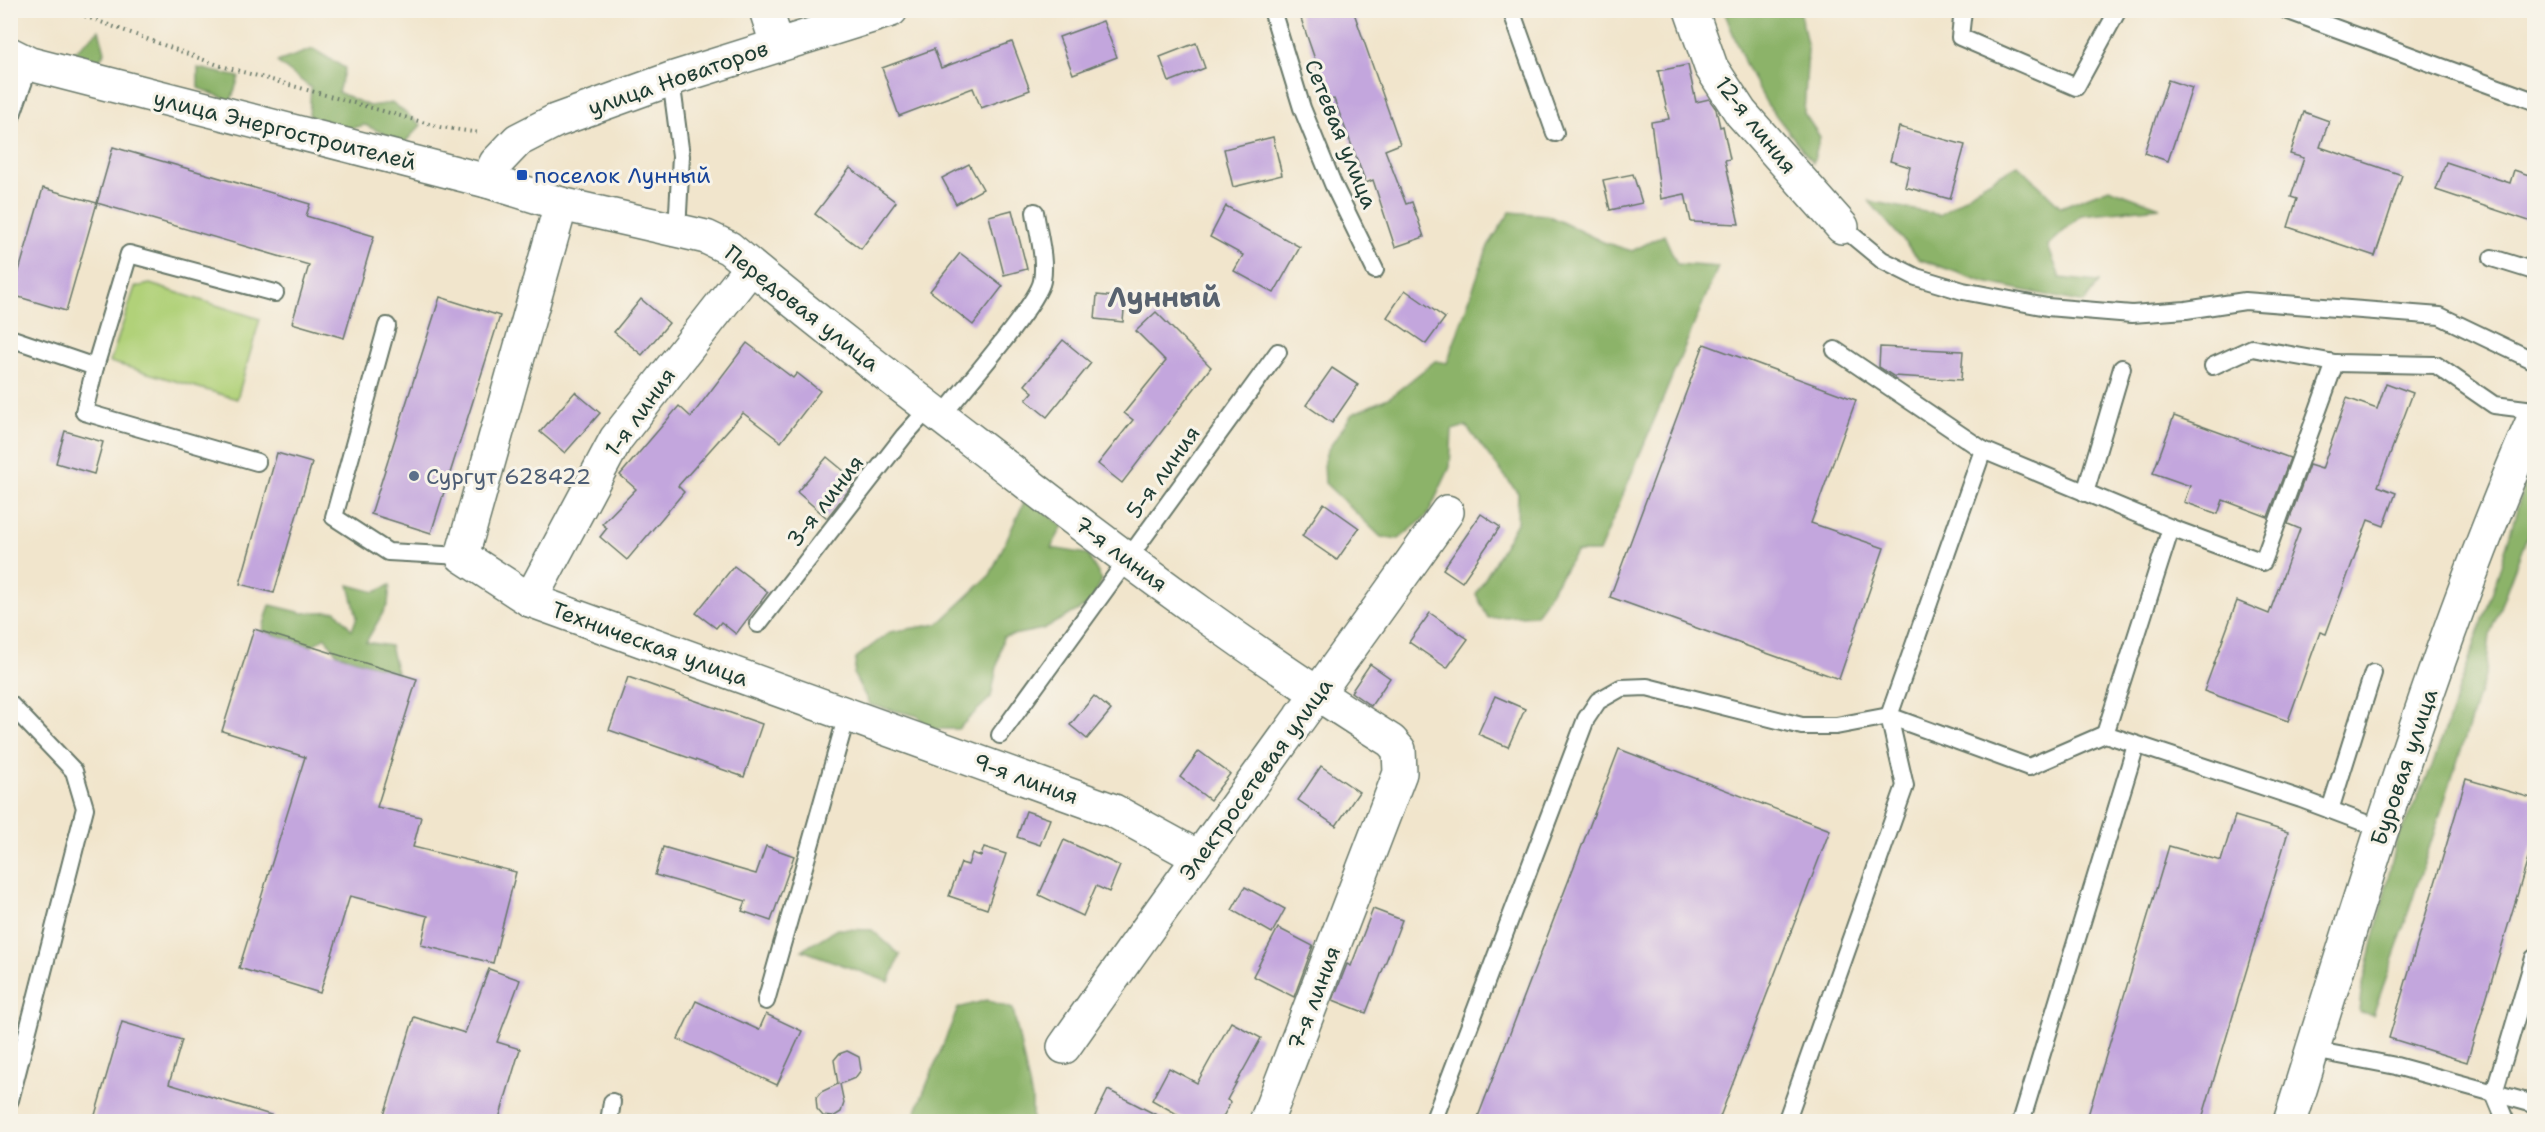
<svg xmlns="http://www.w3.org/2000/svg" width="2545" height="1132" font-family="'Shantell Sans',sans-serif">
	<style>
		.green { fill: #b1d179; stroke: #688756; stroke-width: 1.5 }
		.forest { fill: #8cb369; stroke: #56784e; stroke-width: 1.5 }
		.building { fill: #c3a6dd }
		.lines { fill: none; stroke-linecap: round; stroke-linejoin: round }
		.service-casing { stroke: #687869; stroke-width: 20 }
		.minor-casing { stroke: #687869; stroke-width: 36 }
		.path { stroke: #687869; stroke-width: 4; stroke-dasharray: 1.5 4.5; stroke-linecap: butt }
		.service { stroke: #fff; stroke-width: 16 }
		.minor { stroke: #fff; stroke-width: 33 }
		.transit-dot { fill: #1a4fb4; stroke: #f7f3e8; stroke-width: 2 }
		.service-dot { fill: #5c6f8a; stroke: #f7f3e8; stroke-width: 2 }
		.labels { text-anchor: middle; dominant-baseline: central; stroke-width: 6; stroke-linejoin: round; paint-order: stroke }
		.street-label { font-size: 22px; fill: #1f3d34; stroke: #f7f3e8 }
		.transit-label { font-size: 22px; fill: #164399; stroke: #f7f3e8; text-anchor: start }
		.service-label { font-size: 22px; fill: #4e5e75; stroke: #f7f3e8; text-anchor: start }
		.district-label { font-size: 28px; font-weight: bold; fill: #58626f; stroke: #f7f3e8 }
	</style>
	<rect width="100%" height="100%" fill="#f7f3e8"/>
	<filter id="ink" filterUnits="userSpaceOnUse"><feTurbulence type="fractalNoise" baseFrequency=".0167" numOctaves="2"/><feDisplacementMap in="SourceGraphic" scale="12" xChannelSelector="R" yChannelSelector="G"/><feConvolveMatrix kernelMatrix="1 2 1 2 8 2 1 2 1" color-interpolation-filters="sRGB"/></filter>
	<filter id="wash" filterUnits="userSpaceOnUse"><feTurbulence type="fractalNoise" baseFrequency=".008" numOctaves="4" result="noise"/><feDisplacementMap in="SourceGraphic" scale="24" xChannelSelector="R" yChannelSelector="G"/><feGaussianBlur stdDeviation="1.35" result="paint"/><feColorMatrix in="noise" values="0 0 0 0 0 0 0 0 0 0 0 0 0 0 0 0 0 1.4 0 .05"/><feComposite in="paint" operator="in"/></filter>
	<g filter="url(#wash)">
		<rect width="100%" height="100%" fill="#f1e5cc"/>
		<path class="green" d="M 150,284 L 260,319 L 237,399 L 110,362 L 135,287 Z"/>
		<g class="forest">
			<path d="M 1724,11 L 1800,11 L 1808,49 L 1804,113 L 1820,137 L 1813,163 L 1767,104 L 1746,66 Z"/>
			<path d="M 99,30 L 105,52 L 94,67 L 71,55 Z"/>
			<path d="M 313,49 L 345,68 L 338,92 L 369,106 L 393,103 L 421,125 L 404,143 L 365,125 L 340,131 L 309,115 L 311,88 L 277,62 Z"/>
			<path d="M 198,68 L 239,77 L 231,101 L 198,88 Z"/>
			<path d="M 2018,165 L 2061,207 L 2109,188 L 2160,207 L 2081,215 L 2048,246 L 2060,278 L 2099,282 L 2084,303 L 1984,282 L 1919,259 L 1869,201 L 1940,215 L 1982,185 Z"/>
			<path d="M 1510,212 L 1547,215 L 1603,242 L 1632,251 L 1664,235 L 1677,264 L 1718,267 L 1599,552 L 1576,552 L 1536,615 L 1488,618 L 1476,594 L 1517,523 L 1518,493 L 1466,426 L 1452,430 L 1450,467 L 1427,516 L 1399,539 L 1381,537 L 1325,483 L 1324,461 L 1327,451 L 1352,414 L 1390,397 L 1435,361 L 1447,363 L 1488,246 Z"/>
			<path d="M 2534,467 L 2534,518 L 2490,634 L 2486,673 L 2397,947 L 2373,1015 L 2359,1012 L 2361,993 L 2397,840 L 2432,767 L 2496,582 L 2523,488 Z"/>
			<path d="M 1026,498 L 1063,526 L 1051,548 L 1087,554 L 1102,580 L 1090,604 L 1043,629 L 1003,637 L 991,697 L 958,729 L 927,729 L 918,716 L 870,705 L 854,675 L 856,658 L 890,632 L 938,624 L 990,575 Z"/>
			<path d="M 349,585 L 375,592 L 390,585 L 388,604 L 366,642 L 390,646 L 397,673 L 337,654 L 325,637 L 312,646 L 262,631 L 270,605 L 303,613 L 336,611 L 352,630 L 357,617 Z"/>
			<path d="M 837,929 L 872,930 L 900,955 L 889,982 L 802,950 Z"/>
			<path d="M 987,1000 L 1013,1009 L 1032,1099 L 1032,1121 L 912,1121 L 958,1008 Z"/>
		</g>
		<g id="blocks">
			<g class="building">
				<path d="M 1298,10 L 1353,10 L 1400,144 L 1385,150 L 1406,204 L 1412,202 L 1424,237 L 1395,247 L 1373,180 L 1366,183 L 1334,99 L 1329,100 Z"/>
				<path d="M 1103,21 L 1117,57 L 1073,74 L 1059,37 Z"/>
				<path d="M 1012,42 L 1030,90 L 981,108 L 973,88 L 899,116 L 882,68 L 934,49 L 941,68 Z"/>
				<path d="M 1196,43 L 1205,68 L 1169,82 L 1160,57 Z"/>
				<path d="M 1688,65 L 1696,102 L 1709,99 L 1716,109 L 1720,127 L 1723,126 L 1730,159 L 1725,160 L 1739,224 L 1691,222 L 1685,194 L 1661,199 L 1651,122 L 1669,119 L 1658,71 Z"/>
				<path d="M 2168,80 L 2192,88 L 2168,161 L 2144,153 Z"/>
				<path d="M 2304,112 L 2329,121 L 2320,147 L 2402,175 L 2375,256 L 2288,227 L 2297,199 L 2291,197 L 2304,158 L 2290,154 Z"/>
				<path d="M 1899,127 L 1965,145 L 1950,199 L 1905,187 L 1910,167 L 1890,161 Z"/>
				<path d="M 1273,137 L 1282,175 L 1233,187 L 1224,149 Z"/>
				<path d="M 113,147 L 310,204 L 306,216 L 374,236 L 344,338 L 292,323 L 309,265 L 97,203 Z"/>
				<path d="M 2446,162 L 2510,183 L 2514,170 L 2535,177 L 2535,223 L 2436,190 Z"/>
				<path d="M 969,164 L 983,189 L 956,204 L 942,178 Z"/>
				<path d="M 850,168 L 896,202 L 861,249 L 815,214 Z"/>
				<path d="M 1633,174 L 1642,203 L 1610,210 L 1603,180 Z"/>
				<path d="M 43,188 L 97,203 L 66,311 L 12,295 Z"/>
				<path d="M 1226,206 L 1300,247 L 1274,293 L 1234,271 L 1243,255 L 1210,237 Z"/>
				<path d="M 1012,210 L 1027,269 L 1004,275 L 989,216 Z"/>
				<path d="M 960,253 L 1003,286 L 973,325 L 930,291 Z"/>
				<path d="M 1405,290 L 1445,318 L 1426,344 L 1387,317 Z"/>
				<path d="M 1097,295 L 1125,298 L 1123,322 L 1095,319 Z"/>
				<path d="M 440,297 L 500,316 L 431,533 L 371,514 Z"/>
				<path d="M 641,299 L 669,323 L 642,355 L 614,332 Z"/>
				<path d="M 1156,312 L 1211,367 L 1122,483 L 1098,464 L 1133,420 L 1124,413 L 1166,361 L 1136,331 Z"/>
				<path d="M 1063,340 L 1091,363 L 1047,417 L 1026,400 L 1033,392 L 1025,385 Z"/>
				<path d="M 747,343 L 793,378 L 797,373 L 820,391 L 781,442 L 743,413 L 678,486 L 684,492 L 627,560 L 600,537 L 607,528 L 602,524 L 636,489 L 620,475 L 679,406 L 691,417 Z"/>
				<path d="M 1704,344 L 1856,400 L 1811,523 L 1884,548 L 1839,679 L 1610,597 Z"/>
				<path d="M 1880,347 L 1963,351 L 1961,380 L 1893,376 L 1879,367 Z"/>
				<path d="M 1332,368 L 1358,385 L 1332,423 L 1306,405 Z"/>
				<path d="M 2386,383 L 2413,393 L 2378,486 L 2396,493 L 2384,526 L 2368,520 L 2326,634 L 2320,632 L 2288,721 L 2204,691 L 2237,601 L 2269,614 L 2300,529 L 2288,524 L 2309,465 L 2322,469 L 2347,398 L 2377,409 Z"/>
				<path d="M 575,392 L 600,413 L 565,453 L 540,432 Z"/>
				<path d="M 2174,416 L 2290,458 L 2268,517 L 2223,500 L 2218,514 L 2184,502 L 2190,486 L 2153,473 Z"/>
				<path d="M 65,431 L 103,442 L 94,474 L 56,463 Z"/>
				<path d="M 277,453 L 312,463 L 274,593 L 240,584 Z"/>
				<path d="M 827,457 L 856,481 L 827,518 L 797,492 Z"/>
				<path d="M 1324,503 L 1359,528 L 1337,560 L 1302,536 Z"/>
				<path d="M 1481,514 L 1500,527 L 1462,582 L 1443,569 Z"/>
				<path d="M 734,566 L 768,592 L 736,634 L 721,622 L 716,628 L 696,613 Z"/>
				<path d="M 1430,613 L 1468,639 L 1447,668 L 1409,642 Z"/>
				<path d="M 254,629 L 417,679 L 377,807 L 421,817 L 413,847 L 516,872 L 493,963 L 421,945 L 428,916 L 350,896 L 320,993 L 239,968 L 305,757 L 222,731 Z"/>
				<path d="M 1370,664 L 1390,678 L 1371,706 L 1351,692 Z"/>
				<path d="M 628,677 L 762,724 L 744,777 L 609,730 Z"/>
				<path d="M 1094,696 L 1111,710 L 1087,739 L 1070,725 Z"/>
				<path d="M 1495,696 L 1525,709 L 1508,747 L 1478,734 Z"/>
				<path d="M 1619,749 L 1830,830 L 1718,1122 L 1476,1122 Z"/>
				<path d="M 1199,751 L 1230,774 L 1210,800 L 1180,777 Z"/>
				<path d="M 1321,766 L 1359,792 L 1336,826 L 1298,800 Z"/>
				<path d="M 2466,779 L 2535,799 L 2535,836 L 2467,1062 L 2389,1038 Z"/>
				<path d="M 1026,811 L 1050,819 L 1040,845 L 1017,837 Z"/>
				<path d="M 2235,816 L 2288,832 L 2201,1122 L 2086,1122 L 2169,846 L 2221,861 Z"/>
				<path d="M 1064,840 L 1120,866 L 1109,892 L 1096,886 L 1083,916 L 1039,895 Z"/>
				<path d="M 766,846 L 794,856 L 771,921 L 742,911 L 746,901 L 655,875 L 663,847 L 756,874 Z"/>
				<path d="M 984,847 L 1006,854 L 987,909 L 949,896 L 961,863 L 968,865 L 972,853 L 981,856 Z"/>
				<path d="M 1245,887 L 1285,909 L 1272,933 L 1232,910 Z"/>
				<path d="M 1373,909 L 1402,920 L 1366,1013 L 1333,1000 L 1347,964 L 1351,966 Z"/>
				<path d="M 1278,928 L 1313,946 L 1294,997 L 1253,976 Z"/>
				<path d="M 489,969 L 520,980 L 497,1042 L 520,1049 L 498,1122 L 382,1122 L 414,1017 L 465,1033 Z"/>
				<path d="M 696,1001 L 759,1030 L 766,1014 L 802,1031 L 777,1085 L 678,1039 Z"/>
				<path d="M 122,1022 L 182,1040 L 169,1084 L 274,1116 L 273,1122 L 93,1122 Z"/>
				<path d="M 1231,1022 L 1261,1038 L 1227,1100 L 1231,1102 L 1220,1122 L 1191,1122 L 1152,1100 L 1169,1068 L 1197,1083 Z"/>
				<path d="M 847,1051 L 859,1057 L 861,1070 L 855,1078 L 840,1084 L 844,1103 L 841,1112 L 833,1117 L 823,1116 L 817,1109 L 816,1098 L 821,1092 L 838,1084 L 834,1060 L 839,1054 Z"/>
				<path d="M 1108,1090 L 1170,1122 L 1092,1122 Z"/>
			</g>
		</g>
	</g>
	<g filter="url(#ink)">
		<use href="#blocks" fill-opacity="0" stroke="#687869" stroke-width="1.5"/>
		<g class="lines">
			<g class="service-casing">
				<g id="service">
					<path d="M 1272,10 L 1302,108 L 1333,184 L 1375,270"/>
					<path d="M 1511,10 L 1555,133"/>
					<path d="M 1963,10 L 1960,37 L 2076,87 L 2118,10"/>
					<path d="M 2286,10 L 2534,101"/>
					<path d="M 671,79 L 681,156 L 677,231"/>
					<path d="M 10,120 L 30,64"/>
					<path d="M 1842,227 L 1882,260 L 1916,277 L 1963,291 L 2047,307 L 2132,314 L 2186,310 L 2245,301 L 2440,316 L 2534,361"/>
					<path d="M 2492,258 L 2534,271"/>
					<path d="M 387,326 L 334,517 L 388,552 L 462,556"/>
					<path d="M 10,338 L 95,367 L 84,412 L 257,462"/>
					<path d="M 2213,366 L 2252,348 L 2335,363 L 2436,365 L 2494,405 L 2534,410"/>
					<path d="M 95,367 L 129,254 L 275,293"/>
					<path d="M 941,417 C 960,393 1038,304 1042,281 C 1046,259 1038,233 1035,212"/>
					<path d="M 1983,450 L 2171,528 L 2263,562 L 2335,363"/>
					<path d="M 2085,493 L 2122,368"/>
					<path d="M 758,624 L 904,436 L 929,408"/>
					<path d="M 10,704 L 74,771 L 85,808 L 10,1100"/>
					<path d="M 2105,734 L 2171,528"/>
					<path d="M 1000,735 L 1278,352"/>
					<path d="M 2330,810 L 2373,673"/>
					<path d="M 766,1001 L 847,715"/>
					<path d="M 2313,1050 L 2396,1066 L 2534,1104"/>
					<path d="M 609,1122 L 612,1102"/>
					<path d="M 1433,1122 L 1586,719 L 1598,701 L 1621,688 L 1647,687 L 1802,726 L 1836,726 L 1889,716 L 2029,767 L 2105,734 L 2301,799 L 2381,829"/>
					<path d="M 1786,1122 L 1905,786 L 1889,716 L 1983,450 L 1835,350"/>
					<path d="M 2021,1122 L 2136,745"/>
					<path d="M 2506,1122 L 2494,1093 L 2534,958"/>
				</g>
			</g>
			<g class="minor-casing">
				<g id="minor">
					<path d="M 766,10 L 777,44"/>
					<path d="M 1691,10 L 1711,67 L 1741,113 L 1842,227"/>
					<path d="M 10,54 L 30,64 L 487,181 L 561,204 L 706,237 L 729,248 C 822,326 918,399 1014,473 C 1136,567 1260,659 1391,741 L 1399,750 L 1400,773 L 1266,1122"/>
					<path d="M 487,181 L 496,163 L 518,140 L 555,121 L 671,79 L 891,10"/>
					<path d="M 561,204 L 462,556 L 530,600 L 1114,811 L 1198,857"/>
					<path d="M 530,600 L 616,439 L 751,267"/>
					<path d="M 1064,1047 C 1190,867 1321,691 1447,512"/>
					<path d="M 2290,1122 C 2364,885 2435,645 2534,418"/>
				</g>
			</g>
			<path class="path" d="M 68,10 L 218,65 L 440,127 L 480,133"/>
			<use href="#service" class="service"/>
			<use href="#minor" class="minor"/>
		</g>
	</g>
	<rect class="transit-dot" x="516" y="169" width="12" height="12" rx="3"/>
	<circle class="service-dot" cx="414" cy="476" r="6"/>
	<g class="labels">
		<g class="street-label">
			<text transform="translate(678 78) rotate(-19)">улица Новаторов</text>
			<text transform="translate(1756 125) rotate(52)">12-я линия</text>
			<text transform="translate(285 130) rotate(14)">улица Энергостроителей</text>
			<text transform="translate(1341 134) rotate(68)">Сетевая улица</text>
			<text transform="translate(802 308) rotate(38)">Передовая улица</text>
			<text transform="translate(640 412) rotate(-54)">1-я линия</text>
			<text transform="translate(1163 472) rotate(-54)">5-я линия</text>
			<text transform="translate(825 501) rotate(-52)">3-я линия</text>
			<text transform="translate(1121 554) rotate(37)">7-я линия</text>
			<text transform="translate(650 644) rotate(20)">Техническая улица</text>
			<text transform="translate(2404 767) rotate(-71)">Буровая улица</text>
			<text transform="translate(1026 779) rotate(20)">9-я линия</text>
			<text transform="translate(1256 779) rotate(-54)">Электросетевая улица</text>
			<text transform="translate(1314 998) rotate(-69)">7-я линия</text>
		</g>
		<g class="transit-label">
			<text x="534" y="175">поселок Лунный</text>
		</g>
		<g class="service-label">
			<text x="426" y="476">Сургут 628422</text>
		</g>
		<g class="district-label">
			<text x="1164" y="297">Лунный</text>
		</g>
	</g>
	<rect width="2545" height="1132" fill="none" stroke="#f7f3e8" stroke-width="36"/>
</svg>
